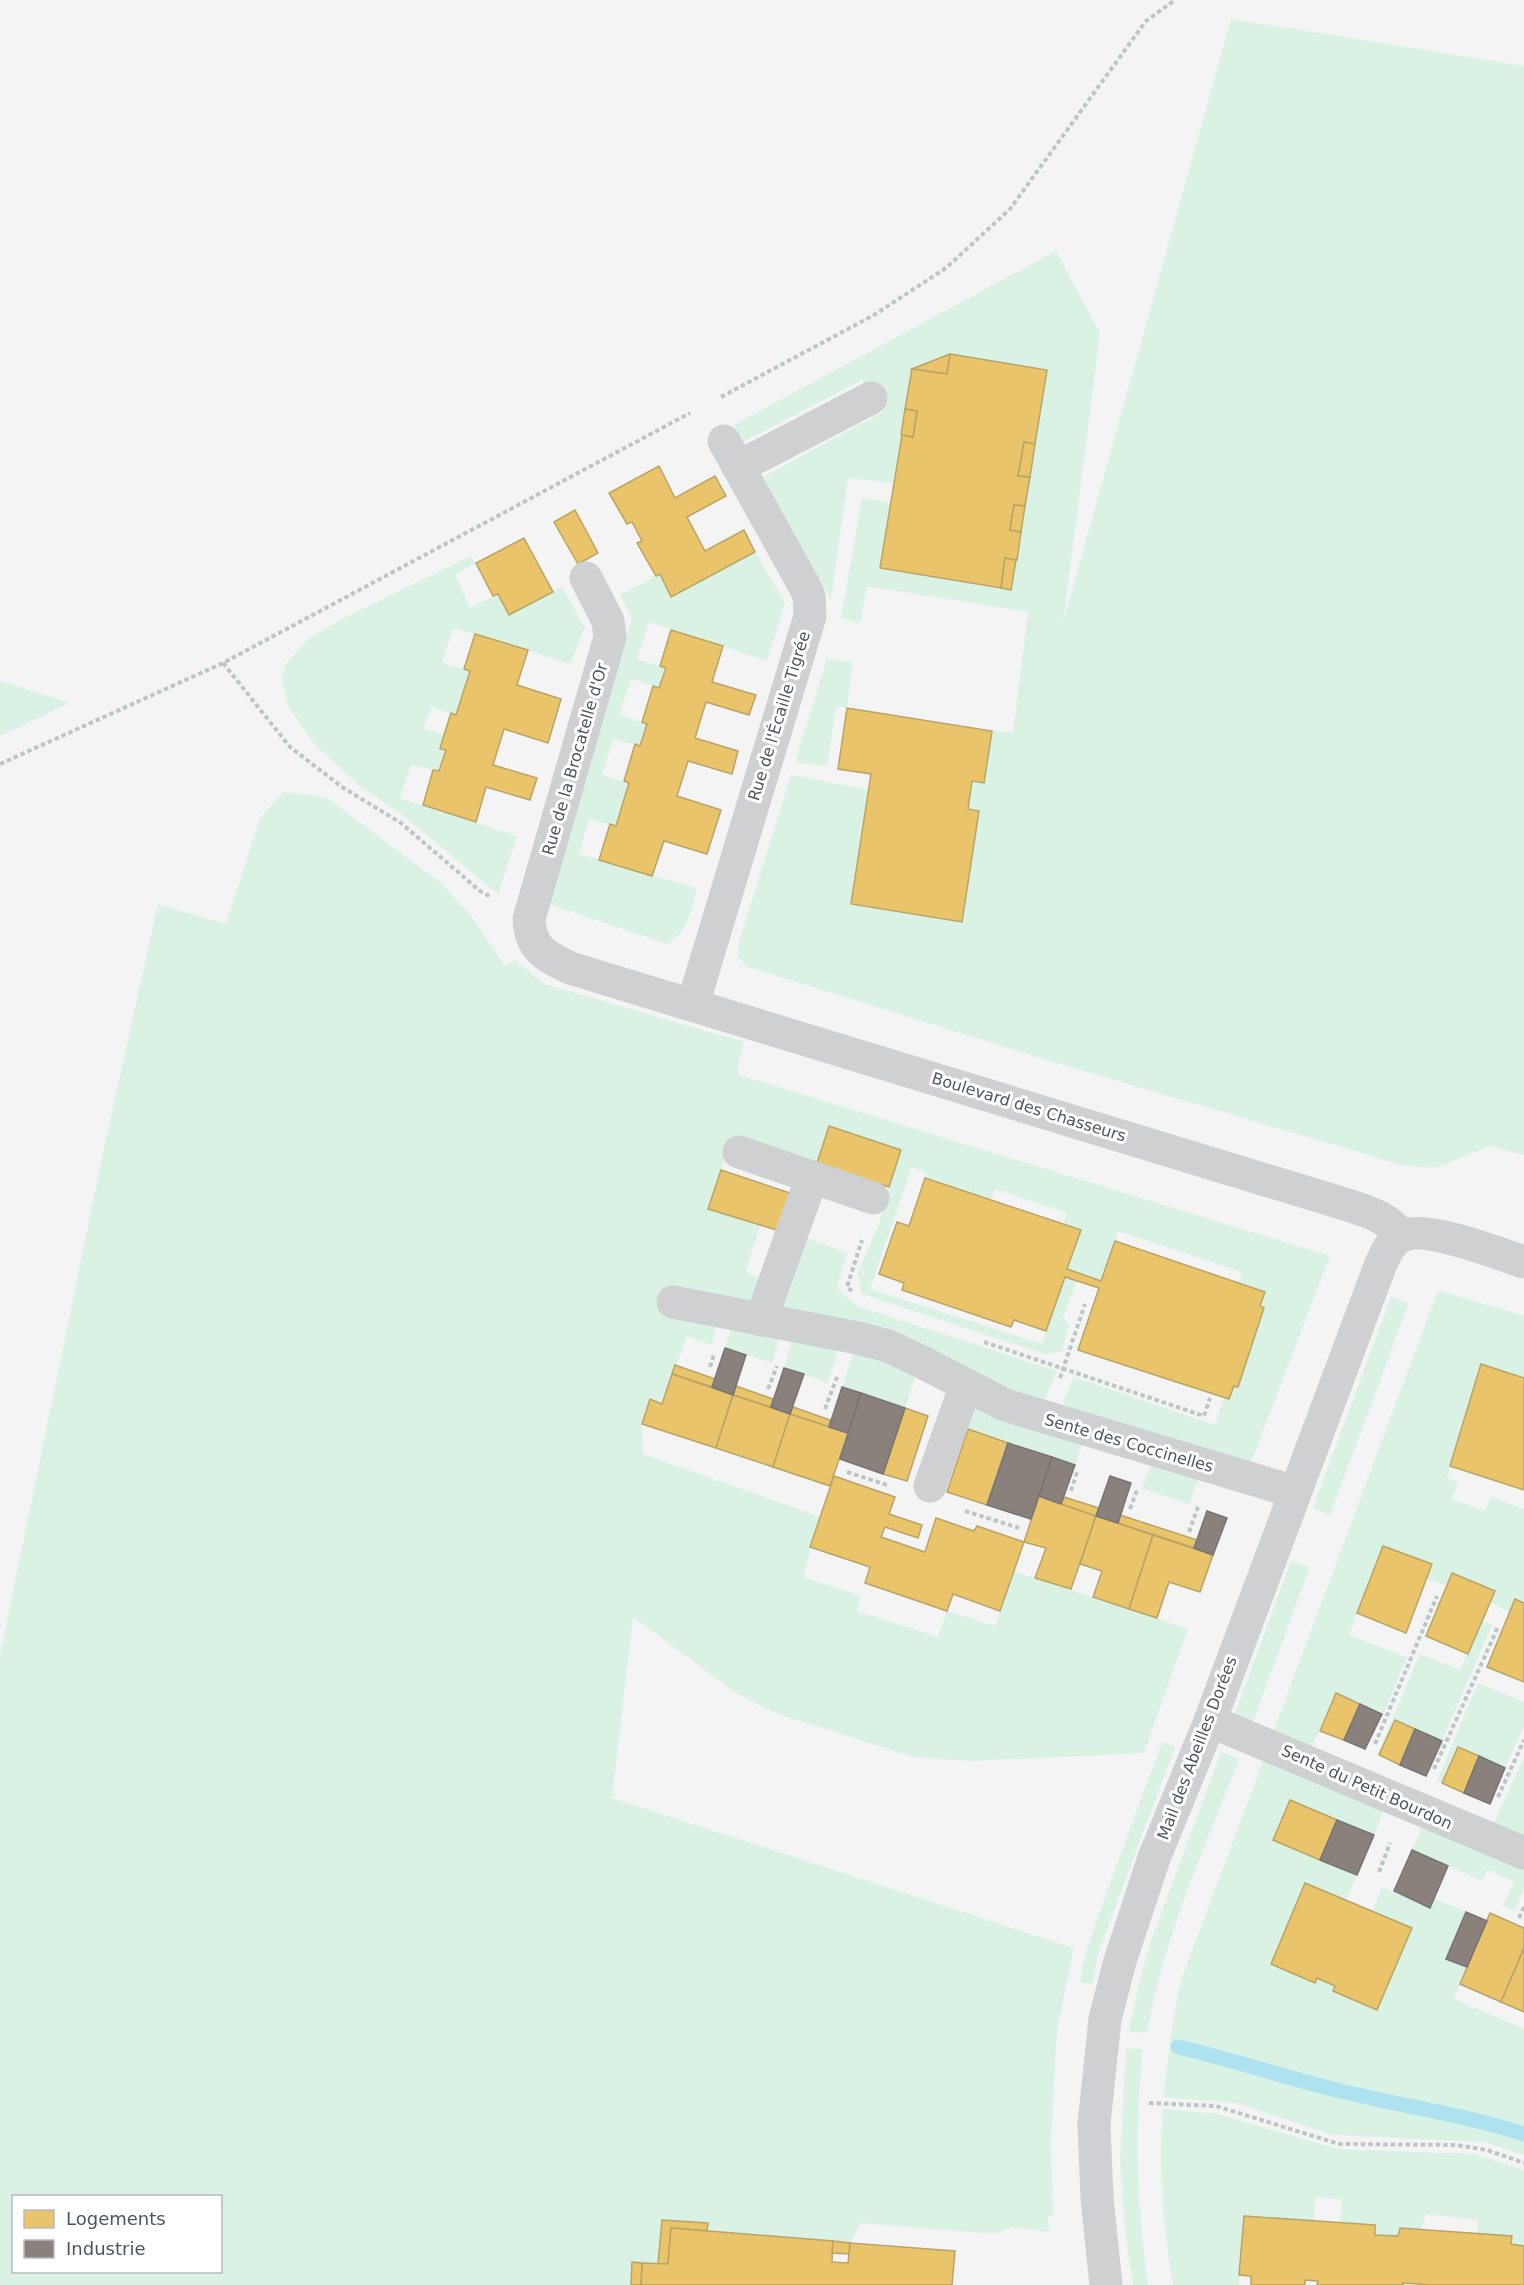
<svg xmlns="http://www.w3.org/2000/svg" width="1524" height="2285" font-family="'DejaVu Sans',sans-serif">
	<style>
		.green { fill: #d9f2e3; fill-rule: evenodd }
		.homes { fill: #e9c46a; stroke: #b9a367; stroke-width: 1.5 }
		.industry { fill: #8a817c; stroke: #777474; stroke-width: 1.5 }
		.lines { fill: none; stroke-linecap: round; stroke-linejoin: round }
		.stream { stroke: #aee2f0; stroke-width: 15 }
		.path { stroke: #bcc7c4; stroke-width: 4; stroke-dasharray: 4.5 3; stroke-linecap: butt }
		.minor { stroke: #ced0d2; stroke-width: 33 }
		.labels { text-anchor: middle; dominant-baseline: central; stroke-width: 6; stroke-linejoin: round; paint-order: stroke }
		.street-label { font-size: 16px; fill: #4a5661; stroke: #fff }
	</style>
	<rect width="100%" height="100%" fill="#f4f4f4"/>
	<g class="green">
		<path d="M 1231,19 L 1524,66 L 1524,1155 L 1490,1146 L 1436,1168 L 1402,1165 L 1050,1061 L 748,967 L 738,957 L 738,945 L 791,775 L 868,790 L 851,904 L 962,921 L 979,811 L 968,809 L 972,781 L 983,783 L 992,731 L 1013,732 L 1028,612 L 867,586 L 860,623 L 841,618 L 862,498 L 890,503 L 880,568 L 1011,589 L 1047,371 L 950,354 L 912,369 L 894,483 L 848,478 L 831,599 L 763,477 L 883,412 L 862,380 L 743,442 L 734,425 L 1056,251 L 1100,333 L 1063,623 Z"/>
		<path d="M 755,552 L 785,603 L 767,661 L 649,622 L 637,659 L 666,668 L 659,688 L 632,679 L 619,714 L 647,724 L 640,746 L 613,739 L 602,775 L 629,783 L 616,826 L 589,819 L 579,854 L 697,888 C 691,910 688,933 667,944 L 551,905 L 547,896 L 632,618 L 620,595 L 660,574 L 672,596 Z"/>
		<path d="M 471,556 L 476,563 L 455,575 L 470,608 L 498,594 L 510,615 L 562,587 L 585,628 L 570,664 L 528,650 L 453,628 L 442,663 L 470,671 L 456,715 L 432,707 L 423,728 L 444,735 L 440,749 L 446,750 L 439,771 L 411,765 L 400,798 L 517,836 L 498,894 L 404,816 L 361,787 L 315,745 L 288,706 L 282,679 L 285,665 L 307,640 L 340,620 Z"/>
		<path d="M 827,659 L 853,662 L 847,708 L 836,707 L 827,766 L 795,762 Z"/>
		<path d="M 0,681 L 70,703 L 0,736 Z"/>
		<path d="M 283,792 L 327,798 L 441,883 L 472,917 L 505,966 L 515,960 L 544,984 L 744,1042 L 738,1065 L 739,1075 L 1330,1256 L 1250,1465 L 1066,1413 L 1063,1401 L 1074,1377 L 1215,1425 L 1224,1398 L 1229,1399 L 1234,1386 L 1238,1387 L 1264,1308 L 1260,1306 L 1265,1292 L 1239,1283 L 1242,1272 L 1118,1231 L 1101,1281 L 1067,1269 L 1081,1231 L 1063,1224 L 1067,1213 L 995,1189 L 991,1200 L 925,1178 L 927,1173 L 912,1167 L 870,1289 L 1042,1344 L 1065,1277 L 1077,1280 L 1063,1317 L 1069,1325 L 1062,1352 L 1044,1354 L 862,1294 L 858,1273 L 879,1223 L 900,1150 L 817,1163 L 732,1136 L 709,1209 L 760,1225 L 746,1271 L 758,1279 C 760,1311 732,1306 719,1322 C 715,1328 714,1338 712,1345 L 687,1336 L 662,1404 L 650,1397 L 642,1424 L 643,1454 L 820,1517 L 803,1577 L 861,1596 L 857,1611 L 938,1637 L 947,1611 L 995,1626 L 1014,1571 L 1188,1629 L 1144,1753 L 972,1761 L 914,1757 L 775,1713 L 736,1693 L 633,1617 L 612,1798 L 1074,1948 L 1057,2030 L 1051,2140 L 1053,2216 L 1048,2215 L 1049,2232 L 1011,2227 L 996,2234 L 861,2223 L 850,2243 L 707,2231 L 708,2223 L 663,2220 L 658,2264 L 633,2262 L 631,2285 L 0,2285 L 0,1655 L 104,1148 L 158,904 L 226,924 L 260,818 ZM 14,2196 L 220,2196 L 220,2272 L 14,2272 Z"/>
		<path d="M 803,1237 L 847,1253 L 837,1288 L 857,1306 L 1057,1371 L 1042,1406 L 778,1312 Z"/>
		<path d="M 1441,1291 L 1524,1316 L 1524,1378 L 1481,1365 L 1447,1477 L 1458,1483 L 1451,1499 L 1485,1511 L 1491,1497 L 1524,1509 L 1524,1603 L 1515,1599 L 1510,1612 L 1489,1602 L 1494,1590 L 1453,1573 L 1447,1586 L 1426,1579 L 1431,1564 L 1383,1546 L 1349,1635 L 1407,1657 L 1384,1713 L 1336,1693 L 1312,1747 L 1274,1730 L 1437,1293 Z"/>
		<path d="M 1391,1297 L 1409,1303 L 1330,1515 L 1313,1508 Z"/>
		<path d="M 732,1324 L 781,1333 L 772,1363 L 725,1348 Z"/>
		<path d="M 793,1337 L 840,1345 L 828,1383 L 784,1368 Z"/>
		<path d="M 855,1348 L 918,1368 L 905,1408 L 842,1387 Z"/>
		<path d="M 977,1404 L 1084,1439 L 1075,1465 L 968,1429 Z"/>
		<path d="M 1154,1458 L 1201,1473 L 1189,1504 L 1142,1488 Z"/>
		<path d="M 1291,1561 L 1310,1567 L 1253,1722 L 1234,1716 Z"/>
		<path d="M 1481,1621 L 1492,1625 L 1442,1741 L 1395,1720 L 1379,1755 L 1377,1755 L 1420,1654 L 1460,1670 Z"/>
		<path d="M 1478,1683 L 1524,1702 L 1524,1726 L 1505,1768 L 1458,1747 L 1442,1783 L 1437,1781 Z"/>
		<path d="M 1162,1742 L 1175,1747 L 1110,1921 L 1097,1958 L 1093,1983 L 1080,1983 L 1085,1955 L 1098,1916 Z"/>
		<path d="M 1221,1752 L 1239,1759 C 1204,1849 1164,1937 1147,2033 L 1129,2032 L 1139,1983 L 1151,1941 Z"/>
		<path d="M 1524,1757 L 1524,1842 L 1491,1830 Z"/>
		<path d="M 1272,1760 L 1385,1808 L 1374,1835 L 1290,1800 L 1273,1840 L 1357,1875 L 1346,1900 L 1305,1883 L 1271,1964 L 1315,1982 L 1372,1911 L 1382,1887 L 1430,1908 L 1434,1898 L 1466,1912 L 1446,1959 L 1467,1967 L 1454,1999 L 1524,2029 L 1524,2155 L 1485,2142 L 1333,2135 L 1235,2103 L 1163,2097 L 1173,2021 L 1181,1980 L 1263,1761 Z"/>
		<path d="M 1425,1821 L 1524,1867 L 1524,1889 L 1515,1911 L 1503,1906 L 1514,1881 L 1487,1870 L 1482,1881 L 1412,1850 Z"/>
		<path d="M 1126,2048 L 1143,2049 C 1134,2129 1137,2206 1148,2285 L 1133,2285 L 1125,2231 L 1120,2163 Z"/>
		<path d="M 1163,2109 L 1217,2114 L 1338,2149 L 1474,2154 L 1524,2170 L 1524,2246 L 1511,2244 L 1512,2236 L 1478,2234 L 1478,2220 L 1425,2214 L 1422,2229 L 1400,2228 L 1398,2236 L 1375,2235 L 1375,2225 L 1340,2223 L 1342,2199 L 1315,2197 L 1314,2221 L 1244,2216 L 1239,2285 L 1173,2285 C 1163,2227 1158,2168 1163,2109 Z"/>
	</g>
	<g class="homes">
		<path d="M 950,354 L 947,374 L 912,369 Z"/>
		<path d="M 950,354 L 1047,370 L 1035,444 L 1024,442 L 1018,476 L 1030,477 L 1025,506 L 1014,505 L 1010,530 L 1021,532 L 1017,560 L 1005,558 L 1001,588 L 880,568 L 902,435 L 913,437 L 917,411 L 905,409 L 912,369 L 947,374 Z"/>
		<path d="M 905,409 L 917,411 L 913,437 L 901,435 Z"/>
		<path d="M 1024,442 L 1035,444 L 1030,477 L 1018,476 Z"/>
		<path d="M 659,466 L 675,498 L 715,476 L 726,496 L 687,517 L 705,551 L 744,530 L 755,552 L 671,597 L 660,574 L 656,576 L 637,543 L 642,541 L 632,522 L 627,524 L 609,493 Z"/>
		<path d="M 1014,505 L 1025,506 L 1021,532 L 1010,530 Z"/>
		<path d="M 575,510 L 598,553 L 578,564 L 554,522 Z"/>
		<path d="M 524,538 L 553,592 L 509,615 L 498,594 L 493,596 L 476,563 Z"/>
		<path d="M 1005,558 L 1016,560 L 1011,590 L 1001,588 Z"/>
		<path d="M 671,630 L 723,646 L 712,682 L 756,695 L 749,715 L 706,702 L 695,738 L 738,751 L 732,774 L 688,761 L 677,796 L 721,810 L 707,854 L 664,841 L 652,876 L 599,860 L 610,824 L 616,826 L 629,783 L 624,781 L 635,744 L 640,746 L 647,724 L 642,722 L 653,686 L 659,688 L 666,668 L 660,666 Z"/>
		<path d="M 475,634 L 528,650 L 517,685 L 561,699 L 548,743 L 504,729 L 493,765 L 537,778 L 530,800 L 486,787 L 476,822 L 423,805 L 433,770 L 439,771 L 446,750 L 440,749 L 444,735 L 451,713 L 456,715 L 470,671 L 464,669 Z"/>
		<path d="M 847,708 L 992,731 L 984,783 L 972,781 L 968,809 L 979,811 L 962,922 L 851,904 L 871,774 L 838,769 Z"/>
		<path d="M 829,1126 L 901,1150 L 889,1187 L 817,1163 Z"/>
		<path d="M 721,1170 L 793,1194 L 780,1231 L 708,1209 Z"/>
		<path d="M 925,1178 L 1081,1230 L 1067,1269 L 1101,1281 L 1115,1241 L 1265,1292 L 1260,1306 L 1264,1308 L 1238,1387 L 1234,1386 L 1229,1399 L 1078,1350 L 1099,1288 L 1065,1277 L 1046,1331 L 1014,1320 L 1011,1327 L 902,1290 L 904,1283 L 879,1274 L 897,1222 L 909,1226 Z"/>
		<path d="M 1481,1364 L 1524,1378 L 1524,1490 L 1450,1466 Z"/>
		<path d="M 675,1365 L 715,1379 L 712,1387 L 672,1374 Z"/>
		<path d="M 672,1374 L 733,1395 L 716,1448 L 642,1424 L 650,1399 L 662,1404 Z"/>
		<path d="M 736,1386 L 773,1399 L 771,1407 L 733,1395 Z"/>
		<path d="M 733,1395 L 790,1414 L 773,1467 L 716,1448 Z"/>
		<path d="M 793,1407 L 830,1420 L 829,1427 L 790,1414 Z"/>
		<path d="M 905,1408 L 928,1416 L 907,1481 L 883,1474 Z"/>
		<path d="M 790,1414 L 848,1433 L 830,1486 L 773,1467 Z"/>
		<path d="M 968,1429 L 1008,1443 L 987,1505 L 947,1492 Z"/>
		<path d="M 834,1476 L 895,1497 L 889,1514 L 922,1525 L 918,1538 L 885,1527 L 881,1537 L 925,1552 L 936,1518 L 974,1531 L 977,1526 L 1024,1542 L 1000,1611 L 953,1594 L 947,1611 L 865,1583 L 870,1567 L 810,1547 Z"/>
		<path d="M 1039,1496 L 1096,1516 L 1071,1589 L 1035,1578 L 1046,1548 L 1024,1542 Z"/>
		<path d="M 1064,1497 L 1099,1508 L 1096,1516 L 1061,1504 Z"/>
		<path d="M 1120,1515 L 1197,1540 L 1194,1548 L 1118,1523 Z"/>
		<path d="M 1096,1516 L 1153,1535 L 1129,1609 L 1093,1597 L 1102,1571 L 1080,1564 Z"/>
		<path d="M 1153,1535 L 1213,1555 L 1200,1592 L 1169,1582 L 1157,1618 L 1129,1609 Z"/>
		<path d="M 1383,1546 L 1432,1564 L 1406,1633 L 1357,1613 Z"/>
		<path d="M 1452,1573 L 1495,1591 L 1468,1654 L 1426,1636 Z"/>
		<path d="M 1515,1599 L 1524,1603 L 1524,1682 L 1487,1667 Z"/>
		<path d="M 1336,1693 L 1360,1704 L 1344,1740 L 1320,1731 Z"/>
		<path d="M 1395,1720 L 1415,1729 L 1400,1765 L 1379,1755 Z"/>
		<path d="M 1458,1747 L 1479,1756 L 1464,1793 L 1442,1783 Z"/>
		<path d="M 1290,1800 L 1337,1820 L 1320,1860 L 1273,1840 Z"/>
		<path d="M 1305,1883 L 1412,1928 L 1377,2010 L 1333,1991 L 1335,1986 L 1317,1978 L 1315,1983 L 1271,1964 Z"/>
		<path d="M 1490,1913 L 1524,1928 L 1524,1948 L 1501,2002 L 1460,1984 Z"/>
		<path d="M 1524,1948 L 1524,2012 L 1501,2002 Z"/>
		<path d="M 1244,2216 L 1375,2225 L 1375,2235 L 1398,2236 L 1400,2228 L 1512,2236 L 1511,2244 L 1524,2246 L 1524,2285 L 1431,2285 L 1403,2283 L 1403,2285 L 1317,2285 L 1318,2281 L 1305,2280 L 1305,2285 L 1251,2285 L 1251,2276 L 1239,2275 Z"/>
		<path d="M 662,2220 L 708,2223 L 707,2231 L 671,2228 L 668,2264 L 658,2264 Z"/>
		<path d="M 671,2228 L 833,2241 L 832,2262 L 848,2263 L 850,2243 L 955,2251 L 952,2285 L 641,2285 L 642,2263 L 668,2264 Z"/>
		<path d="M 833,2241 L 850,2243 L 849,2254 L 832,2253 Z"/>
		<path d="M 632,2262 L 642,2263 L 641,2285 L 631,2285 Z"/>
	</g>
	<g class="industry">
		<path d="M 725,1348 L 746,1355 L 733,1395 L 712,1387 Z"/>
		<path d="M 784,1368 L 804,1374 L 790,1414 L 771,1407 Z"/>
		<path d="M 842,1387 L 861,1393 L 848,1433 L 829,1427 Z"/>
		<path d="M 861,1393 L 905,1408 L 883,1474 L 840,1459 Z"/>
		<path d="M 1008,1443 L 1052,1457 L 1031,1519 L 987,1505 Z"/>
		<path d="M 1052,1457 L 1075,1465 L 1061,1504 L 1039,1496 Z"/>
		<path d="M 1110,1476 L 1131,1483 L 1118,1523 L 1096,1516 Z"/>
		<path d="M 1207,1511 L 1227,1518 L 1213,1555 L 1194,1548 Z"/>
		<path d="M 1360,1704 L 1382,1714 L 1365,1749 L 1344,1740 Z"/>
		<path d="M 1415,1729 L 1442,1741 L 1426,1776 L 1400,1765 Z"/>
		<path d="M 1479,1756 L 1505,1768 L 1490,1804 L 1464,1793 Z"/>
		<path d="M 1337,1820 L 1374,1835 L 1357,1875 L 1320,1860 Z"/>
		<path d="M 1412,1850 L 1448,1866 L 1430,1908 L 1394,1891 Z"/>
		<path d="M 1466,1912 L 1487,1921 L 1467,1967 L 1446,1959 Z"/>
	</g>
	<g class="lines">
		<path class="stream" d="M 1178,2047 C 1231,2059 1283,2077 1337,2090 C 1399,2106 1463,2114 1524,2134"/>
		<g class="path">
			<path d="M 721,397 L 874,315 L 946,268 L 1010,209 L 1146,21 L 1175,0"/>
			<path d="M 223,663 L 290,747 L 342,787 L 401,823 L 480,891 L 491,897"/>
			<path d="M 0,764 L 223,663 L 690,413"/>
			<path d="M 852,1291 L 847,1287 L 862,1240"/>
			<path d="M 984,1342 L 1204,1416 L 1210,1398"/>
			<path d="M 710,1367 L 714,1354"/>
			<path d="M 1060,1378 L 1085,1304"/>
			<path d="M 768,1389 L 777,1366"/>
			<path d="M 825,1409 L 837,1377"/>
			<path d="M 847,1472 L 887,1485"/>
			<path d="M 1071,1491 L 1077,1472"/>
			<path d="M 1130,1509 L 1137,1490"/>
			<path d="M 965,1511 L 1019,1528"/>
			<path d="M 1189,1532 L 1198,1507"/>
			<path d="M 1375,1744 L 1437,1596"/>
			<path d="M 1434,1769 L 1498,1627"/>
			<path d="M 1498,1797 L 1524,1740"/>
			<path d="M 1379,1872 L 1390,1843"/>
			<path d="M 1519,1918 L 1524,1907"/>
			<path d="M 1149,2103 L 1216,2106 L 1339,2144 L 1456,2145 L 1487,2150 L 1524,2163"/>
		</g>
		<g class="minor">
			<path d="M 738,467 L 871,398"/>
			<path d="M 586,578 L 608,621 L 610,637 L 529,919 C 530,948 545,956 570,968 L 1351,1206 C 1371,1213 1389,1218 1401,1236"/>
			<path d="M 693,1004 L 810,616 L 809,596 L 804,585 L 724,441"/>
			<path d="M 739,1152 L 873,1198"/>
			<path d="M 673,1302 L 858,1338 L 888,1346 L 922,1362 L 1005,1405 L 1295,1492"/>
			<path d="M 761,1320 L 812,1177"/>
			<path d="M 930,1486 L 966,1385"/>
			<path d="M 1210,1721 L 1524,1853"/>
			<path d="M 1106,2285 L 1097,2198 L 1094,2124 L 1105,2019 L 1120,1961 L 1154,1858 L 1210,1721 L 1380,1266 C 1385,1255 1390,1241 1402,1236 C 1424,1224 1499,1254 1524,1262"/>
		</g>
	</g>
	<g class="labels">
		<g class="street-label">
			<text transform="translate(779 716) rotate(-73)">Rue de l'Écaille Tigrée</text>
			<text transform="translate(575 759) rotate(-74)">Rue de la Brocatelle d'Or</text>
			<text transform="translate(1029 1107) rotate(17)">Boulevard des Chasseurs</text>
			<text transform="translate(1129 1443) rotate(16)">Sente des Coccinelles</text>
			<text transform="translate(1197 1748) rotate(-69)">Mail des Abeilles Dorées</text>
			<text transform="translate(1367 1787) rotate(24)">Sente du Petit Bourdon</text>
		</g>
	</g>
	<rect x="12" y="2195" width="210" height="78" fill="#ffffff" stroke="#b7bbc0" stroke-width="1.5"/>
	<rect x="24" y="2210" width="30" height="18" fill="#e9c46a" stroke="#b7bbc0" stroke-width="1.5"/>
	<text x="66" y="2225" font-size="18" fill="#4a5661">Logements</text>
	<rect x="24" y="2240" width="30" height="18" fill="#8a817c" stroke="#b7bbc0" stroke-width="1.5"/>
	<text x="66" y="2255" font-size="18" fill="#4a5661">Industrie</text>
</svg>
